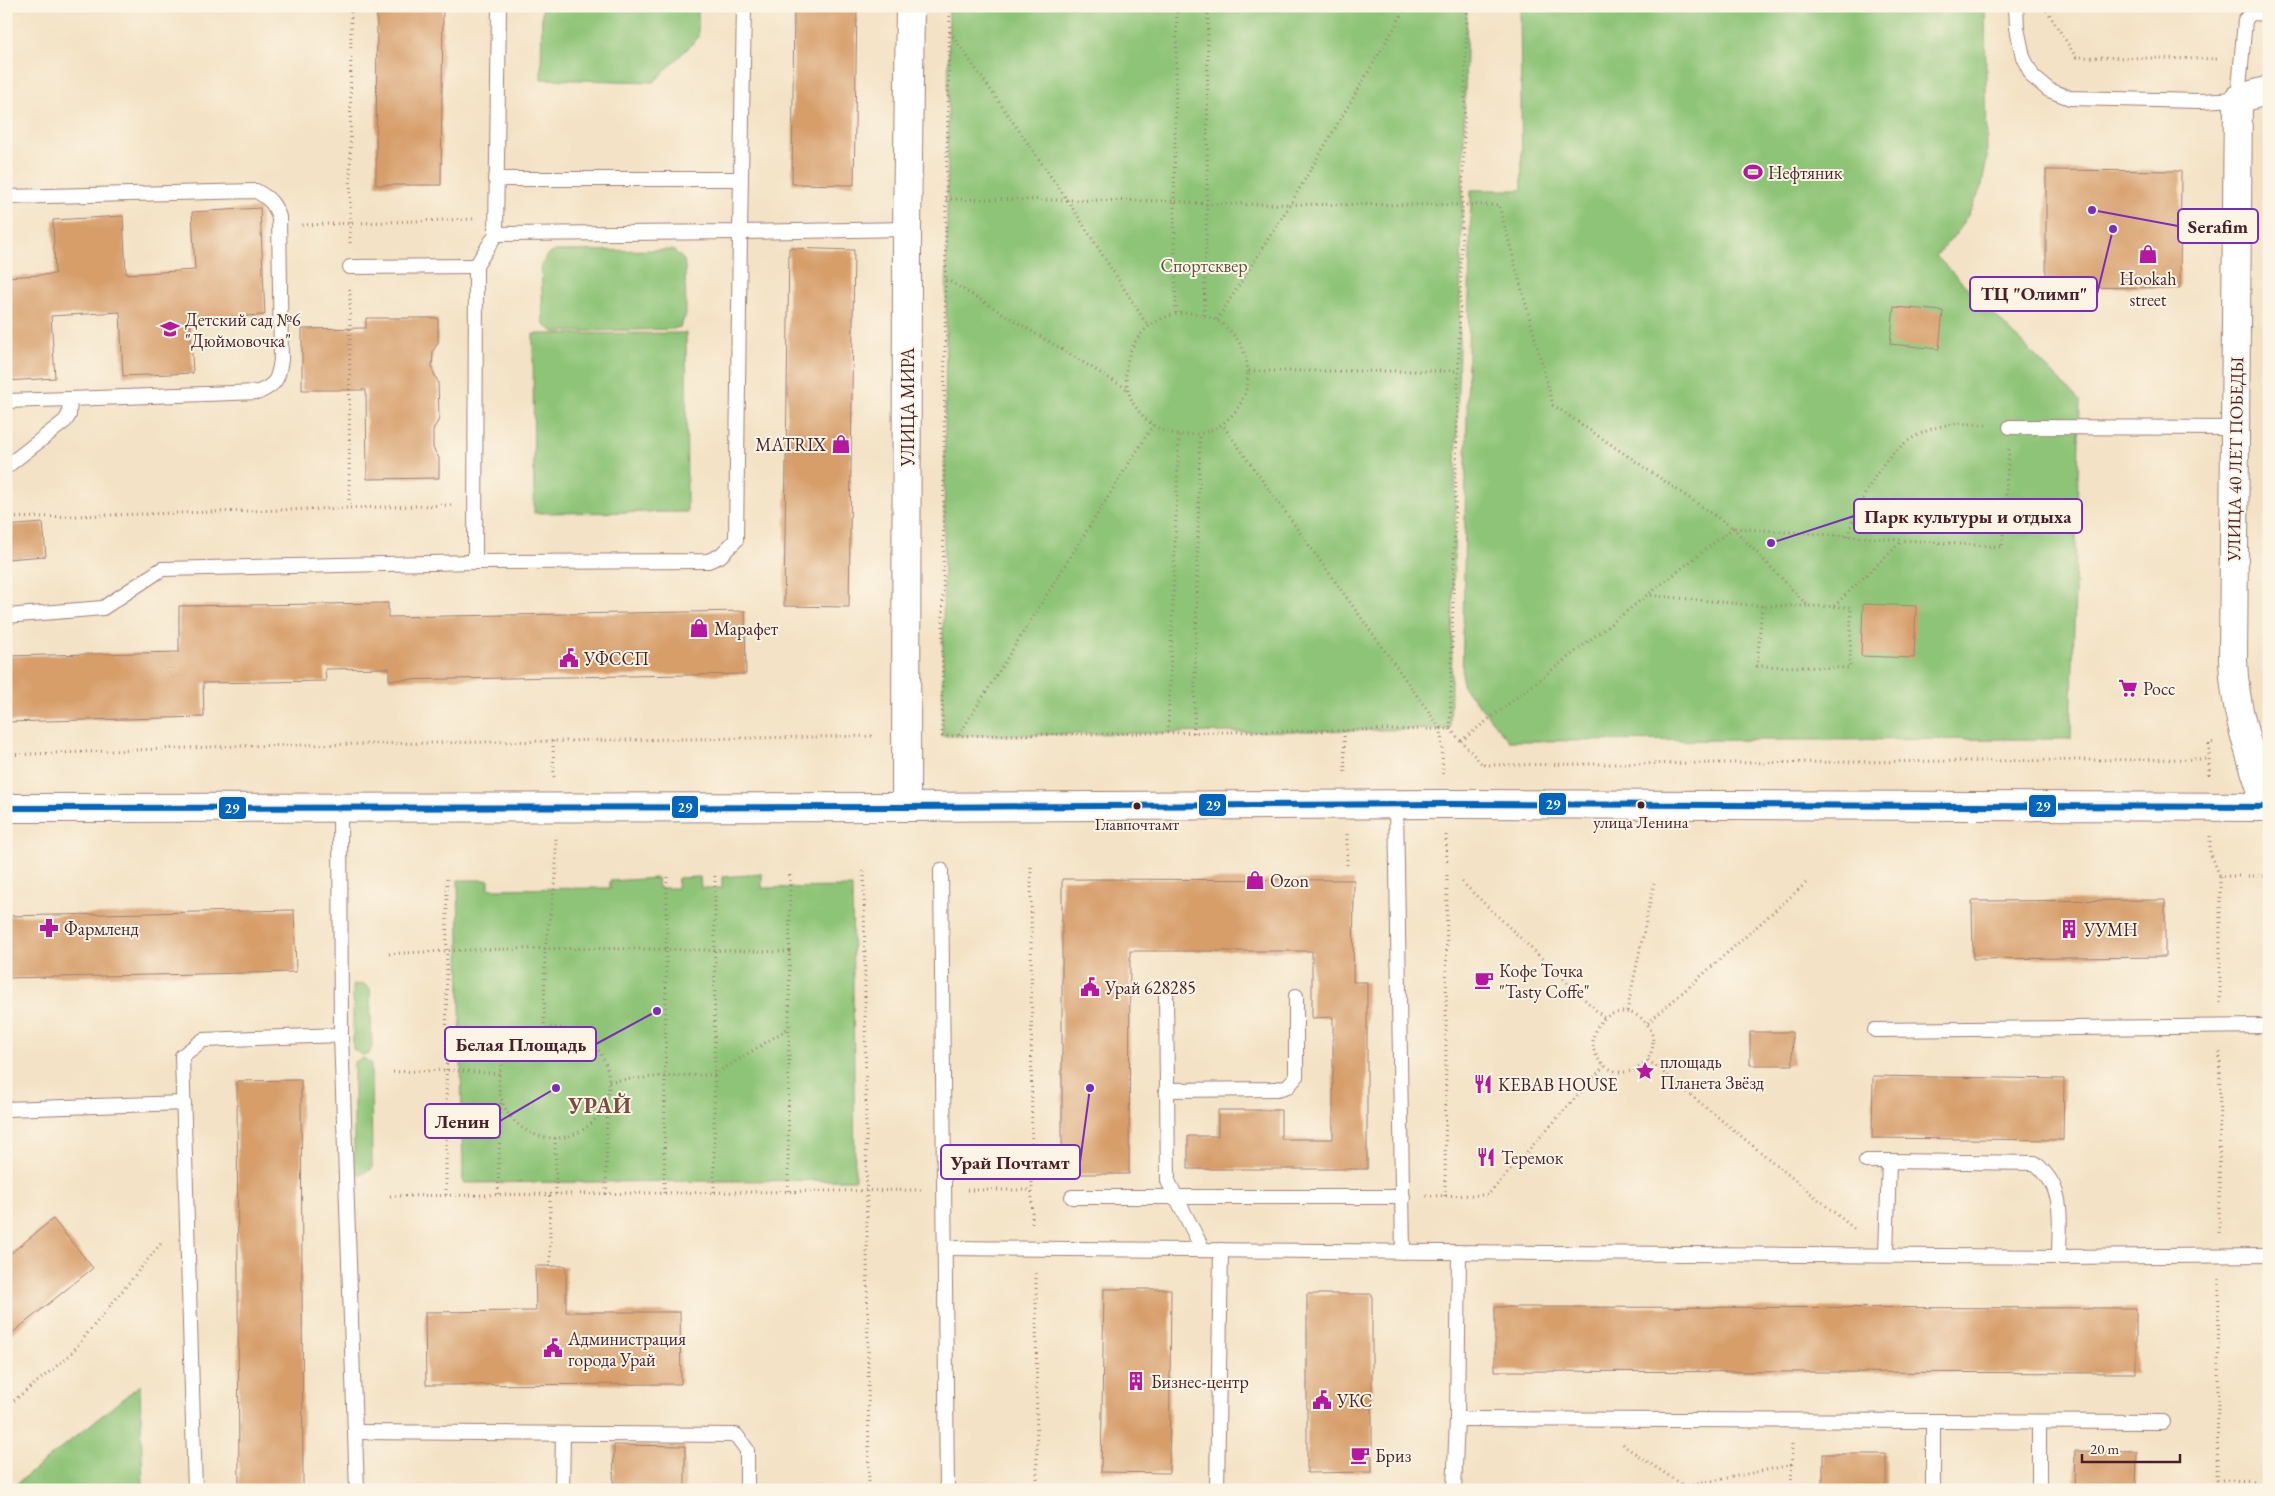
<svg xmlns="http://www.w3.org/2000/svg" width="2275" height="1496" font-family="'EB Garamond',serif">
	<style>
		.green { fill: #8ec477; stroke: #6c7251 }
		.building { fill: #d79e6a }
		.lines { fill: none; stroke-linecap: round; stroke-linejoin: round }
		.lane-casing { stroke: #9e8078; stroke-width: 16 }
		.street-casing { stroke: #9e8078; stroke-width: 30 }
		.secondary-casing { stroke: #9e8078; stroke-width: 30 }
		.path { stroke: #9e8078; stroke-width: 3; stroke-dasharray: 1 4; stroke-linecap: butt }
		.lane { stroke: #fff; stroke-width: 14 }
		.street { stroke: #fff; stroke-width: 28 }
		.secondary { stroke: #fff; stroke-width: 28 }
		.bus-1-casing { stroke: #fcf5e5; stroke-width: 10 }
		.bus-1 { stroke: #0065bd; stroke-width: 6 }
		.bus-dot { fill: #4a1f2b; stroke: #fcf5e5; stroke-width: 2 }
		.labels { text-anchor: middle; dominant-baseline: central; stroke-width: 4; stroke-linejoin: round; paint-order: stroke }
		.bus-label { font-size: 17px; fill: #4a1f2b; stroke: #fcf5e5 }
		.poi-label { font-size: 18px; fill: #4a1f2b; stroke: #fcf5e5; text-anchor: start }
		.park-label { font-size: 18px; fill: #5e5142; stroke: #fcf5e5 }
		.street-label { font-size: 18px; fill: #4a1f2b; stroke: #fcf5e5 }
		.district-label { font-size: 22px; font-weight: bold; letter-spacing: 1px; fill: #7b4b41; stroke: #fcf5e5 }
		.leader { fill: none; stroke: #7b2cbf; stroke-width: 2 }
		.callout-dot { fill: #7b2cbf; stroke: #fcf5e5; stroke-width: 2 }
		.callout { fill: #fcf5e5; stroke: #7b2cbf; stroke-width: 2 }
		.callout-label { font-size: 19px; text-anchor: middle; font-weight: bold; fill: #4a1f2b }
		.line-badge { stroke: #fcf5e5; stroke-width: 2 }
		.badge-label { font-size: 14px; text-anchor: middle; font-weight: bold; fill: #fff }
	</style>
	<rect width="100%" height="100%" fill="#fcf5e5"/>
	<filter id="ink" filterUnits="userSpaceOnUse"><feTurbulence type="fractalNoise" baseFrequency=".02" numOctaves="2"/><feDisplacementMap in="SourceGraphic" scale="10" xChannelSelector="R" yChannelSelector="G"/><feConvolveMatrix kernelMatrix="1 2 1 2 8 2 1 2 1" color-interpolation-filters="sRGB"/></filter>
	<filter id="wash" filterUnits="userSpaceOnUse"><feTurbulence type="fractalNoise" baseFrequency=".0096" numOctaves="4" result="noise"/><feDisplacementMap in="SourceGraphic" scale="20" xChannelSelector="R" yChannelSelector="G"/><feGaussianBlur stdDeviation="1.12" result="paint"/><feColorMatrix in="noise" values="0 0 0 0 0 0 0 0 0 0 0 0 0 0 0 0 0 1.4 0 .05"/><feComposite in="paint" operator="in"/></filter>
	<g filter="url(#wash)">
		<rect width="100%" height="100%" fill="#f3e2c5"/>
		<g class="green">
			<path d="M 542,6 L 698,6 L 698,38 L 654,82 L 541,79 Z"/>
			<path d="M 949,6 L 1467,6 L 1450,729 L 942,736 Z"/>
			<path d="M 1520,6 L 1985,6 L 1987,159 L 1982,185 L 1971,210 L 1956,234 L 1936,256 L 2080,401 L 2071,739 L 1509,741 L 1462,685 L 1471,190 L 1522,190 Z"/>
			<path d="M 673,250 L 684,260 L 685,267 L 686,315 L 680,327 L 673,329 L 555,332 L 545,326 L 543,321 L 541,265 L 549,254 L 556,251 Z"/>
			<path d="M 686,333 L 687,512 L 534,513 L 533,334 Z"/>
			<path d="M 762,874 L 762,888 L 852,887 L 855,1180 L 463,1183 L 458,880 L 489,880 L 489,889 L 610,888 L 610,881 L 657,878 L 658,888 L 677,888 L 678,878 L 700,877 L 701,888 L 722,888 L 722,877 Z"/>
			<path d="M 364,984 L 370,989 L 372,1047 L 369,1054 L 361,1055 L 353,1049 L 353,985 Z"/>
			<path d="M 363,1058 L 371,1063 L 372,1169 L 359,1175 L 354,1165 L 354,1062 Z"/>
			<path d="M 140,1385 L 143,1490 L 9,1490 Z"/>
		</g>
		<g id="blocks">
			<g class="building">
				<path d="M 377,6 L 443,6 L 441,185 L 376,185 Z"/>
				<path d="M 794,6 L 857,6 L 854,185 L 792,184 Z"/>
				<path d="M 2046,170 L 2181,171 L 2180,288 L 2046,287 Z"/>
				<path d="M 260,208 L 265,315 L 190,319 L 193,373 L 123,376 L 120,312 L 51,316 L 55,378 L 6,381 L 6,277 L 55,274 L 53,220 L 123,216 L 126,274 L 195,270 L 192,212 Z"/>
				<path d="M 789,248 L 854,250 L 849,607 L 784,606 Z"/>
				<path d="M 1894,307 L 1943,311 L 1939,349 L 1890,344 Z"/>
				<path d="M 366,318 L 438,318 L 438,343 L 433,351 L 432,369 L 438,382 L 439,419 L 433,430 L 433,448 L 439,458 L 439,478 L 367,479 L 366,390 L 302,390 L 302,329 L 366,328 Z"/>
				<path d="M 43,523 L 46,556 L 6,559 L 6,526 Z"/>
				<path d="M 388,603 L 388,617 L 745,611 L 746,674 L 389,680 L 389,668 L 325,669 L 326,681 L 203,683 L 204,717 L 6,722 L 6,656 L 179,652 L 179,606 Z"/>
				<path d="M 1863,604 L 1916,606 L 1914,658 L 1861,656 Z"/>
				<path d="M 1062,879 L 1354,880 L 1353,982 L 1367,982 L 1367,1169 L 1188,1169 L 1188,1136 L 1218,1136 L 1218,1110 L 1281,1110 L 1281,1139 L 1333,1139 L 1333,1017 L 1312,1018 L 1312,951 L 1130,951 L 1129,1174 L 1062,1174 Z"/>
				<path d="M 2165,900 L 2165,957 L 1973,959 L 1972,901 Z"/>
				<path d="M 294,910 L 296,972 L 6,978 L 6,916 Z"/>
				<path d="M 1750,1032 L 1792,1032 L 1793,1065 L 1750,1065 Z"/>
				<path d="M 1873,1076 L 2064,1079 L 2063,1140 L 1872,1138 Z"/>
				<path d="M 301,1080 L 303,1490 L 239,1490 L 237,1081 Z"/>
				<path d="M 53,1219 L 93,1268 L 6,1338 L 6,1257 Z"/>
				<path d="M 535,1266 L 566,1266 L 566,1312 L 680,1312 L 681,1384 L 426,1385 L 425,1312 L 536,1311 Z"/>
				<path d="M 1104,1289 L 1171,1289 L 1169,1473 L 1101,1472 Z"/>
				<path d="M 1307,1294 L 1372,1294 L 1372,1472 L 1307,1473 Z"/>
				<path d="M 1495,1307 L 2136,1308 L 2136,1373 L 1495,1371 Z"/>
				<path d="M 614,1445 L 685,1446 L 685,1490 L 613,1490 Z"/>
				<path d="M 2075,1451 L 2137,1452 L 2136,1490 L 2074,1490 Z"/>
				<rect x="1823" y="1454" width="63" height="36"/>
			</g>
		</g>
	</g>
	<g filter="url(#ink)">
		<use href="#blocks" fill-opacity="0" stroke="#9e8078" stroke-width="1"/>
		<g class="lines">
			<g class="lane-casing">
				<g id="lane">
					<path d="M 2016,6 L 2017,28 L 2023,57 L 2033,77 L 2049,90 L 2070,98 L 2200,101 L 2238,99 L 2245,20 L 2251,13 L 2269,14"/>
					<path d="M 495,179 L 741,179"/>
					<path d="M 6,197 L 256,191 C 269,198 274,203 279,217 L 281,360 C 278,379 277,384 259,392 L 70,399 L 69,415 L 65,421 L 6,467"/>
					<path d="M 496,234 L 499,6"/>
					<path d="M 350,267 L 476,266"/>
					<path d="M 6,401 L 70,399"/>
					<path d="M 2010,427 L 2235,428"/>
					<path d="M 475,562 L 476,266 L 496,234 L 740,232 L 744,6"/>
					<path d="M 6,616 L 103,608 L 162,569 L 475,562 L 708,561 L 720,556 L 736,540 L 740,232 L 907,229"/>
					<path d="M 1396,804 L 1403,1252"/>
					<path d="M 340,808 L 341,1035 L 357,1490"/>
					<path d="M 941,870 L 947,1490"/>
					<path d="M 1166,992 L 1168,1181 L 1203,1250"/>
					<path d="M 1875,1030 L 2269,1026"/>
					<path d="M 1166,1090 L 1277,1089 L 1288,1086 L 1296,1077 L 1296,996"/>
					<path d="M 6,1109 L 184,1103"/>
					<path d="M 1866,1161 L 1889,1161"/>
					<path d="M 1072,1197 L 1403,1197"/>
					<path d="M 945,1248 L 2059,1257 L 2269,1255"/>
					<path d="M 1886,1255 L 1889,1161 L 2035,1163 C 2067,1190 2059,1219 2059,1257"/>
					<path d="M 1457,1419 L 2162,1422"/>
					<path d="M 355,1432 L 736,1435 L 747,1450 L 747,1490"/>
					<path d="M 195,1490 L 182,1056 L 203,1040 L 341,1035"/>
					<path d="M 562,1490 L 563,1434"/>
					<path d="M 1217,1490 L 1221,1250"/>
					<path d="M 1454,1490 L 1457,1419 L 1459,1252"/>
					<path d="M 1933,1490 L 1933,1422"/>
					<path d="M 2039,1490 L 2039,1423"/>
				</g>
			</g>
			<g class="street-casing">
				<g id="street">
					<path d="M 906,807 L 907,229 L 910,6"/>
					<path d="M 2267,807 C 2251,758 2234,711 2233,659 L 2238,99 L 2269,90"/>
				</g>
			</g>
			<g class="secondary-casing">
				<path id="secondary" d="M 6,808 L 906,807 L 1445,804 L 2269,807"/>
			</g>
			<g class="path">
				<path d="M 950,6 L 946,199 L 942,736 L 1441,729 L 1222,424"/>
				<path d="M 2044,6 L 2076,57 L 2218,59"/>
				<path d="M 950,32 L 1068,201 L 1148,326"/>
				<path d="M 946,199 L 1174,201 L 1207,204 L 1499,205 L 1553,405 L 1733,528 L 2002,547 L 2009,449"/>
				<path d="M 302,225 L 473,219"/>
				<path d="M 350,243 L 351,6"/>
				<path d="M 946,279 L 1127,389"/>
				<path d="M 350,289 L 349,508 L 452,505"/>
				<path d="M 1176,313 L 1174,201 L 1177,6"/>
				<circle cx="1187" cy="374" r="61"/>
				<path d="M 1204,315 L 1207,204 L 1208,6"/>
				<path d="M 1217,320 L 1291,203 L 1407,6"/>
				<path d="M 1249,371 L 1459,371"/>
				<path d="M 6,518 L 349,508"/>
				<path d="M 1847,536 C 1868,483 1889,434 1952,424 C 1962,422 1976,425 1987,425"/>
				<path d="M 1762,606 L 1757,666 L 1850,668 L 1851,607 L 1808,606"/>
				<path d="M 1834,606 L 1902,541"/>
				<path d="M 1450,729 L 1483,765 L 2208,759"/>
				<path d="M 1344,731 L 1345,775"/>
				<path d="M 1168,732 L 1179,435"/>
				<path d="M 1194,733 L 1200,434"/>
				<path d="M 959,735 L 1153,425"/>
				<path d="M 553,741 L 554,778"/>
				<path d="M 1461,741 L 1733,528 L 1808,606 L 1762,606 L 1647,595"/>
				<path d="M 6,755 L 238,746 L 875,736"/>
				<path d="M 1443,774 L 1441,729 L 1450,729 L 1467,6"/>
				<path d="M 2209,775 L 2209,743 L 2216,742"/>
				<path d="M 1347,834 L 1347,866"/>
				<path d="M 1446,835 L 1447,865"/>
				<path d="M 2210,836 L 2210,852 L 2220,876 L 2269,876"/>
				<path d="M 1031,867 L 1032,1224"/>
				<path d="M 864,871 L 869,1490"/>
				<path d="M 1462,882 L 1604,1018"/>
				<path d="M 389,954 C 522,945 656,949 790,952"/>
				<path d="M 2220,1003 L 2220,876"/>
				<path d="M 1627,1011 L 1654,883"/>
				<circle cx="1623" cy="1042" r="30"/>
				<path d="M 1648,1023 L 1806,883"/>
				<circle cx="554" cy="1083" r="55"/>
				<path d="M 544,1029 L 545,950 L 556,877 L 556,837"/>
				<path d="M 1648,1060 L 1857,1231"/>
				<path d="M 393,1072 L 446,1070 L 501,1074"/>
				<path d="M 609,1081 L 665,1076 L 714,1075 L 787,1029"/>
				<path d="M 555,1138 L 556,1194"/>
				<path d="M 967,1190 L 1032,1190"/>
				<path d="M 788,1191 L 790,872"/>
				<path d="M 714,1192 L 715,874"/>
				<path d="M 664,1193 L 667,875"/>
				<path d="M 498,1194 L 501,1100"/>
				<path d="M 606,1194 L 607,1102"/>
				<path d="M 446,1195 L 447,876"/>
				<path d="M 390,1196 L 921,1190"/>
				<path d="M 1426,1196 L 1488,1195 L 1604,1066"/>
				<path d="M 1445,1196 L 1447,872"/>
				<path d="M 2219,1233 L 2220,1049"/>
				<path d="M 550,1267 L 550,1194"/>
				<path d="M 1036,1273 L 1037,1490"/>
				<path d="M 6,1407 L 69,1356 L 163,1241"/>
				<path d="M 1623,1444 L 1624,1446 L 1690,1490"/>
				<path d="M 2217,1480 L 2269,1481"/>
				<path d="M 1668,1490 L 1791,1465"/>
				<path d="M 1791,1490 L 1792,1443"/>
				<path d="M 2217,1490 L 2219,1279"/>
			</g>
			<use href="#lane" class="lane"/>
			<use href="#street" class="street"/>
			<use href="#secondary" class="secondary"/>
			<g class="bus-1-casing">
				<path id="bus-1" d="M 6,808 L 906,807 L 1445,804 L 2269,807"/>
			</g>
			<use href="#bus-1" class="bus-1"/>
		</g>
	</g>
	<defs>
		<g id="stadium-bare" transform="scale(1.5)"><path d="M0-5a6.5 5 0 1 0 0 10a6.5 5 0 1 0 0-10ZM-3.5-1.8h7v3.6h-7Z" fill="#b5179e" stroke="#fcf5e5" stroke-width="2.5" paint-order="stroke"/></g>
		<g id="shop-bare" transform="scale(1.5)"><path d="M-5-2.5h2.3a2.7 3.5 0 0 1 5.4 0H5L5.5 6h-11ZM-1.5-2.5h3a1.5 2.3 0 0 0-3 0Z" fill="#b5179e" stroke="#fcf5e5" stroke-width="2.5" paint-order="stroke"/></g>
		<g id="school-bare" transform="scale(1.5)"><path d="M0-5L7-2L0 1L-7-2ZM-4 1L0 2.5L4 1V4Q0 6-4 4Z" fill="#b5179e" stroke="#fcf5e5" stroke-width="2.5" paint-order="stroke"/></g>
		<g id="civic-bare" transform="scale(1.5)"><path d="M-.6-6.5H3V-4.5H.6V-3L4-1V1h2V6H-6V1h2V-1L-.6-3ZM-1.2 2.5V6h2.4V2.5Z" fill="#b5179e" stroke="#fcf5e5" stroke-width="2.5" paint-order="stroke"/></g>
		<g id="supermarket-bare" transform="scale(1.5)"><path d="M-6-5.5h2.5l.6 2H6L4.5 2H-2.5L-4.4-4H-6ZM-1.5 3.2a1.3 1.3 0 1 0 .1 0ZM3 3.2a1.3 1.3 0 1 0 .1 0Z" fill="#b5179e" stroke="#fcf5e5" stroke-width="2.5" paint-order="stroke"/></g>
		<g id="pharmacy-bare" transform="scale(1.5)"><path d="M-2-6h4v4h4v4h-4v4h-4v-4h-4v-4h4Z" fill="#b5179e" stroke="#fcf5e5" stroke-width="2.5" paint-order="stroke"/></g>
		<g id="building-bare" transform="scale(1.5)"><path d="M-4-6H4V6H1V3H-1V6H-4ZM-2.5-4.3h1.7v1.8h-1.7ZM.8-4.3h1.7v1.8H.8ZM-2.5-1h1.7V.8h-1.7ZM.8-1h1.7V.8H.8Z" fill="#b5179e" stroke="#fcf5e5" stroke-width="2.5" paint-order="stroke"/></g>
		<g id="cafe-bare" transform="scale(1.5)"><path d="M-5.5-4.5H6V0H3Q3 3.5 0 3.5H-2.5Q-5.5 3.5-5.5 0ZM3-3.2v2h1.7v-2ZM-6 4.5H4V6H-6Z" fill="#b5179e" stroke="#fcf5e5" stroke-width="2.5" paint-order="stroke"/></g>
		<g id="sight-bare" transform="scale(1.5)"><path d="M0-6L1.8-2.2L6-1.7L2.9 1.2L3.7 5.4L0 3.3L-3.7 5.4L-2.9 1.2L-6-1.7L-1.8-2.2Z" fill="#b5179e" stroke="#fcf5e5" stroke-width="2.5" paint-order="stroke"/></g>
		<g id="restaurant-bare" transform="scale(1.5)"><path d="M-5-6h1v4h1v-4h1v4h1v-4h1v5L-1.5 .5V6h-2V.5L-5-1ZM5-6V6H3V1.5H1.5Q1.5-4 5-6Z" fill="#b5179e" stroke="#fcf5e5" stroke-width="2.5" paint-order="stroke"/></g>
	</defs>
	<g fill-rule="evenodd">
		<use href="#stadium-bare" x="1753" y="172"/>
		<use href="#shop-bare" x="2148" y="254"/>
		<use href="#school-bare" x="170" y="329"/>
		<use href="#shop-bare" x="841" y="444"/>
		<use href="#shop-bare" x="699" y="628"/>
		<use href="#civic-bare" x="569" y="658"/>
		<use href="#supermarket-bare" x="2128" y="688"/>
		<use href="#shop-bare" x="1255" y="880"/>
		<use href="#pharmacy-bare" x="49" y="928"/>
		<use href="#building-bare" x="2069" y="929"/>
		<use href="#cafe-bare" x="1484" y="980"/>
		<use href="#civic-bare" x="1090" y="987"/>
		<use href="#sight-bare" x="1645" y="1071"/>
		<use href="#restaurant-bare" x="1483" y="1084"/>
		<use href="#restaurant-bare" x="1486" y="1157"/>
		<use href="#civic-bare" x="553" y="1348"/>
		<use href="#building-bare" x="1136" y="1381"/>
		<use href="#civic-bare" x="1322" y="1400"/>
		<use href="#cafe-bare" x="1360" y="1455"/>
	</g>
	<g class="bus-dot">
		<circle cx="1641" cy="805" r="4.5"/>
		<circle cx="1137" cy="806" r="4.5"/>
	</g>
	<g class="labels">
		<g class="bus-label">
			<text x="1641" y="822">улица Ленина</text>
			<text x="1137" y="824">Главпочтамт</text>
		</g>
		<g class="poi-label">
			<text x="1768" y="172">Нефтяник</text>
			<text x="2148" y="278" text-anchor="middle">Hookah<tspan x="2148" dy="21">street</tspan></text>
			<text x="185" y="319">Детский сад №6<tspan x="185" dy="21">"Дюймовочка"</tspan></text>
			<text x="826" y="444" text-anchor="end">MATRIX</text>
			<text x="714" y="628">Марафет</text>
			<text x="584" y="658">УФССП</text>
			<text x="2143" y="688">Росс</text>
			<text x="1270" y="880">Ozon</text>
			<text x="64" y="928">Фармленд</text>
			<text x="2084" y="929">УУМН</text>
			<text x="1499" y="970">Кофе Точка<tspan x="1499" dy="21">"Tasty Coffe"</tspan></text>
			<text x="1105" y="987">Урай 628285</text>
			<text x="1660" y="1061">площадь<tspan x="1660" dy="21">Планета Звёзд</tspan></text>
			<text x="1498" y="1084">KEBAB HOUSE</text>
			<text x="1501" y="1157">Теремок</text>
			<text x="568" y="1338">Администрация<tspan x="568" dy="21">города Урай</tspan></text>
			<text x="1151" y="1381">Бизнес-центр</text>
			<text x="1337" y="1400">УКС</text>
			<text x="1375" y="1455">Бриз</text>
		</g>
		<g class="park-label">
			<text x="1204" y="265">Спортсквер</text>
		</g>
		<g class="street-label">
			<text transform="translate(907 407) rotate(-90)">УЛИЦА МИРА</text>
			<text transform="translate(2235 459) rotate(-89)">УЛИЦА 40 ЛЕТ ПОБЕДЫ</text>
		</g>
		<g class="district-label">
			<text x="600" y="1105">УРАЙ</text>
		</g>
	</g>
	<path class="leader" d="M2092 210L2178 226M2113 229L2097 294M1771 543L1854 516M657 1011L596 1044M556 1088L500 1121M1090 1088L1080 1162"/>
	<g class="callout-dot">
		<circle cx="2092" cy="210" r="5"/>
		<circle cx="2113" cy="229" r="5"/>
		<circle cx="1771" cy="543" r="5"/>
		<circle cx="657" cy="1011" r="5"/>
		<circle cx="556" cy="1088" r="5"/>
		<circle cx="1090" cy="1088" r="5"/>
	</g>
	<g class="callout">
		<rect x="2178" y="209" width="80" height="34" rx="5"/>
		<rect x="1970" y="277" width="127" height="34" rx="5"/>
		<rect x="1854" y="499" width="228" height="34" rx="5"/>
		<rect x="445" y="1027" width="151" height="34" rx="5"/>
		<rect x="425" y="1104" width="75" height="34" rx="5"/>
		<rect x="941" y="1145" width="139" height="34" rx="5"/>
	</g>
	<g class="callout-label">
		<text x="2218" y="233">Serafim</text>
		<text x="2034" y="300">ТЦ "Олимп"</text>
		<text x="1968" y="523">Парк культуры и отдыха</text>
		<text x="521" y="1051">Белая Площадь</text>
		<text x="462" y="1128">Ленин</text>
		<text x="1010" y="1169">Урай Почтамт</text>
	</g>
	<g class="line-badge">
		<rect x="1538" y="792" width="29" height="24" rx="5" fill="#0065bd"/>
		<rect x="1198" y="793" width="29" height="24" rx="5" fill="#0065bd"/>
		<rect x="2028" y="794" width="29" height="24" rx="5" fill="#0065bd"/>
		<rect x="671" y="795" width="28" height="24" rx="5" fill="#0065bd"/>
		<rect x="218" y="796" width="29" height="24" rx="5" fill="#0065bd"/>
	</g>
	<g class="badge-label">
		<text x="1553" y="809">29</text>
		<text x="1213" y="810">29</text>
		<text x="2043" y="811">29</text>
		<text x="685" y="812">29</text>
		<text x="232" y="813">29</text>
	</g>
	<rect width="2275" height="1496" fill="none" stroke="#fcf5e5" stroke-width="25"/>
	<path d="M2082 1454v8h98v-8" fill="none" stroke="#4a1f2b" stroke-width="2.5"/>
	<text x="2090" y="1454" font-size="15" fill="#4a1f2b" stroke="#fcf5e5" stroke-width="4" paint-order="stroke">20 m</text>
</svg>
